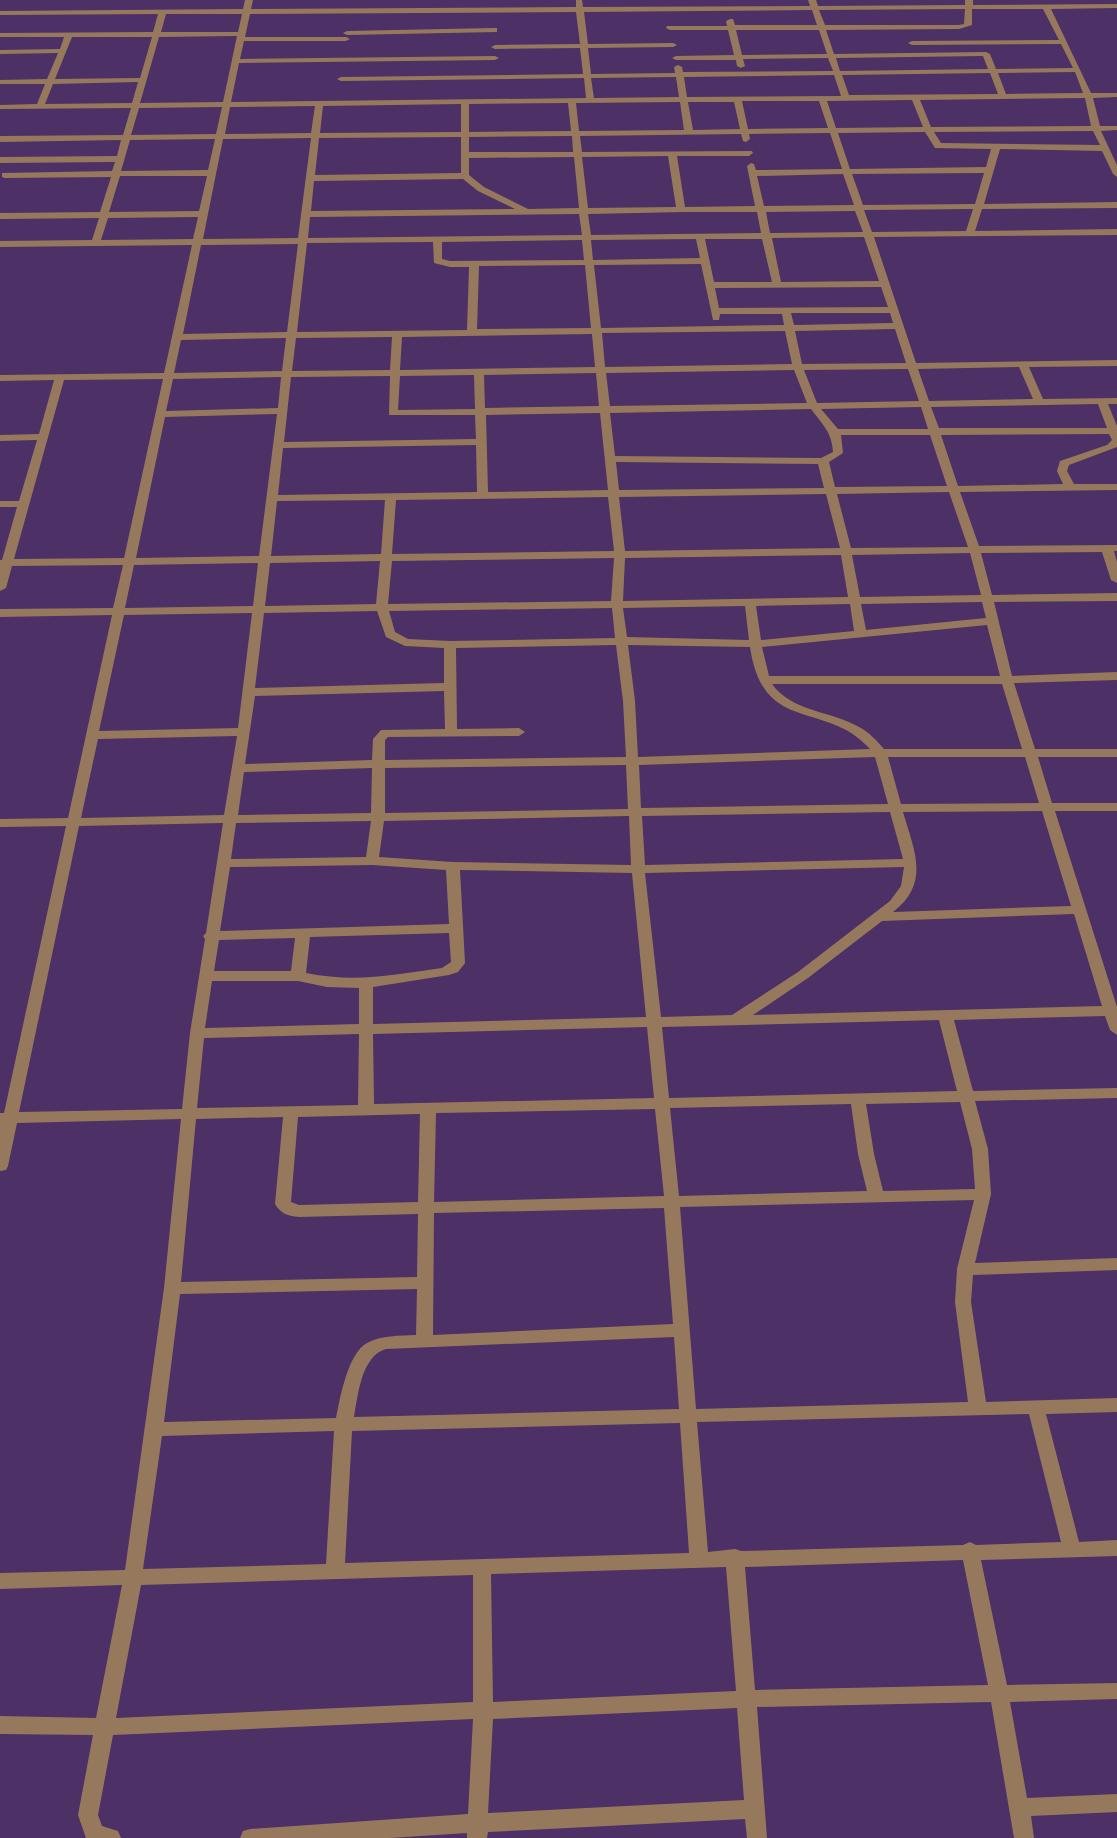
<svg xmlns="http://www.w3.org/2000/svg" width="1117" height="1838" font-family="Overpass,sans-serif">
	<style>
		.lines { fill: none; stroke-linecap: round; stroke-linejoin: round }
		.minor { fill: #96795c; fill-rule: evenodd }
	</style>
	<rect width="100%" height="100%" fill="#4c3066"/>
	<g class="lines">
		<g class="minor">
			<path d="M 245,0 L 253,0 L 251,9 L 576,7 L 576,0 L 582,0 L 583,7 L 810,6 L 808,0 L 816,0 L 818,6 L 965,5 L 965,0 L 973,0 L 973,5 L 1117,4 L 1117,8 L 1051,9 L 1091,93 L 1117,93 L 1117,97 L 1093,98 L 1100,126 L 1117,126 L 1117,130 L 1101,131 L 1117,165 L 1117,177 L 1113,174 L 1102,151 L 1000,149 L 984,204 L 1117,202 L 1117,208 L 982,209 L 975,231 L 1117,229 L 1117,235 L 874,237 L 916,363 L 1117,360 L 1117,366 L 1029,367 L 1043,399 L 1117,398 L 1117,404 L 1108,404 L 1117,426 L 1117,447 L 1069,465 L 1067,471 L 1074,484 L 1117,484 L 1117,490 L 960,492 L 979,546 L 1117,545 L 1117,551 L 1114,551 L 1117,562 L 1117,583 L 1111,580 L 1102,552 L 981,553 L 992,595 L 1117,593 L 1117,601 L 994,602 L 1012,676 L 1117,672 L 1117,680 L 1014,683 L 1035,749 L 1117,749 L 1117,757 L 1038,757 L 1052,803 L 1117,803 L 1117,811 L 1055,811 L 1117,1007 L 1117,1035 L 1110,1030 L 1105,1016 L 954,1020 L 973,1091 L 1117,1088 L 1117,1098 L 975,1101 L 988,1149 L 991,1194 L 975,1263 L 1117,1258 L 1117,1270 L 973,1275 L 971,1302 L 986,1402 L 1117,1398 L 1117,1412 L 1046,1414 L 1079,1542 L 1117,1540 L 1117,1556 L 981,1560 L 1007,1685 L 1117,1683 L 1117,1699 L 1010,1702 L 1027,1798 L 1117,1794 L 1117,1812 L 1031,1816 L 1034,1838 L 1014,1838 L 991,1702 L 757,1707 L 767,1838 L 747,1838 L 745,1819 L 488,1832 L 487,1838 L 467,1838 L 467,1833 L 390,1838 L 240,1838 L 243,1831 L 250,1829 L 468,1814 L 473,1719 L 113,1735 L 98,1815 L 102,1826 L 118,1831 L 121,1838 L 86,1838 L 78,1815 L 93,1735 L 0,1734 L 0,1716 L 96,1718 L 122,1585 L 0,1589 L 0,1573 L 125,1570 L 164,1288 L 181,1119 L 17,1123 L 8,1166 L 6,1170 L 0,1171 L 0,1113 L 4,1113 L 66,826 L 0,827 L 0,819 L 68,818 L 112,615 L 0,617 L 0,609 L 113,608 L 123,565 L 12,566 L 6,588 L 0,591 L 0,560 L 2,560 L 17,507 L 0,507 L 0,501 L 19,501 L 37,440 L 0,441 L 0,435 L 39,434 L 54,380 L 0,381 L 0,375 L 164,373 L 192,245 L 0,247 L 0,241 L 92,240 L 99,218 L 0,219 L 0,213 L 100,212 L 111,177 L 5,178 L 2,177 L 2,173 L 112,171 L 115,162 L 0,163 L 0,157 L 117,156 L 121,140 L 0,142 L 0,136 L 123,135 L 131,108 L 0,109 L 0,105 L 37,104 L 45,84 L 0,84 L 0,80 L 47,79 L 58,53 L 0,54 L 0,50 L 60,49 L 64,37 L 0,37 L 0,33 L 153,32 L 158,14 L 0,15 L 0,11 L 243,9 ZM 965,9 L 964,24 L 959,25 L 825,25 L 819,10 ZM 972,9 L 1043,9 L 1059,40 L 912,41 L 908,43 L 912,45 L 1061,44 L 1073,68 L 996,69 L 990,54 L 986,52 L 834,54 L 826,30 L 959,29 L 972,25 ZM 812,10 L 817,25 L 735,25 L 733,19 L 730,19 L 726,21 L 727,26 L 667,26 L 666,28 L 670,30 L 728,30 L 734,55 L 676,56 L 672,58 L 676,60 L 736,60 L 737,66 L 741,68 L 745,66 L 743,59 L 828,58 L 833,71 L 683,72 L 682,67 L 678,65 L 674,67 L 675,73 L 591,74 L 588,48 L 673,47 L 677,45 L 673,43 L 588,44 L 584,12 ZM 576,12 L 580,44 L 495,45 L 491,47 L 495,49 L 580,48 L 583,74 L 341,77 L 337,79 L 341,81 L 584,78 L 586,98 L 231,102 L 239,63 L 495,60 L 499,58 L 495,56 L 240,59 L 244,41 L 346,41 L 350,39 L 346,37 L 245,37 L 250,14 ZM 166,14 L 242,14 L 238,32 L 161,32 ZM 736,30 L 819,30 L 827,54 L 742,55 ZM 237,36 L 223,102 L 140,103 L 159,37 ZM 72,37 L 152,37 L 140,78 L 55,79 ZM 983,56 L 988,69 L 840,71 L 836,58 ZM 1075,72 L 1083,93 L 1006,94 L 998,73 ZM 990,73 L 998,94 L 849,95 L 842,75 ZM 834,75 L 841,96 L 687,97 L 684,77 ZM 676,77 L 679,97 L 594,98 L 591,78 ZM 138,82 L 132,103 L 45,104 L 53,84 ZM 1085,98 L 1091,126 L 931,127 L 920,100 ZM 912,100 L 923,127 L 836,128 L 827,101 ZM 742,101 L 819,101 L 828,128 L 748,129 ZM 680,102 L 684,130 L 579,131 L 576,103 ZM 688,102 L 734,102 L 740,129 L 693,130 ZM 568,103 L 571,131 L 469,132 L 469,104 ZM 461,104 L 461,132 L 320,133 L 323,106 ZM 315,106 L 311,133 L 225,134 L 230,107 ZM 222,107 L 216,134 L 131,135 L 139,108 ZM 1093,131 L 1100,145 L 941,143 L 934,132 ZM 925,132 L 935,148 L 991,149 L 986,167 L 850,169 L 838,133 ZM 830,133 L 842,169 L 756,170 L 754,164 L 751,163 L 747,166 L 755,206 L 685,207 L 677,156 L 749,156 L 753,153 L 752,151 L 582,152 L 580,136 L 741,134 L 743,141 L 746,142 L 750,139 L 749,134 ZM 572,136 L 573,152 L 469,152 L 469,137 ZM 461,137 L 461,173 L 315,175 L 319,138 ZM 311,138 L 298,238 L 203,239 L 223,139 ZM 215,139 L 208,170 L 121,171 L 130,140 ZM 668,156 L 676,207 L 588,208 L 582,157 ZM 574,157 L 579,208 L 528,209 L 484,187 L 469,175 L 469,158 ZM 984,173 L 975,204 L 863,205 L 852,174 ZM 843,174 L 854,205 L 764,206 L 757,176 ZM 120,176 L 207,176 L 199,211 L 109,212 ZM 463,179 L 478,191 L 515,209 L 311,211 L 314,181 ZM 973,209 L 966,231 L 872,232 L 864,210 ZM 855,211 L 863,232 L 770,233 L 766,212 ZM 684,212 L 757,212 L 761,233 L 591,235 L 588,214 ZM 579,214 L 582,235 L 308,238 L 310,217 ZM 198,217 L 193,239 L 101,240 L 108,218 ZM 864,237 L 879,281 L 781,282 L 772,238 ZM 696,239 L 700,258 L 593,260 L 591,240 ZM 705,239 L 762,239 L 772,282 L 714,282 ZM 582,240 L 584,260 L 450,261 L 442,259 L 442,242 ZM 433,242 L 434,263 L 450,267 L 469,267 L 467,330 L 297,332 L 307,243 ZM 298,244 L 287,332 L 183,334 L 201,245 ZM 701,264 L 713,320 L 719,320 L 720,314 L 782,314 L 784,325 L 601,328 L 594,265 ZM 585,265 L 591,328 L 477,329 L 479,266 ZM 881,287 L 888,307 L 719,308 L 715,288 ZM 791,313 L 890,313 L 893,323 L 794,325 ZM 895,329 L 906,363 L 802,364 L 795,331 ZM 785,331 L 792,364 L 605,367 L 602,333 ZM 592,334 L 595,367 L 400,370 L 402,337 ZM 392,337 L 390,370 L 292,371 L 296,338 ZM 286,338 L 282,371 L 174,373 L 181,340 ZM 1019,367 L 1033,399 L 929,401 L 918,369 ZM 908,369 L 919,401 L 817,403 L 804,370 ZM 794,370 L 807,403 L 610,406 L 606,373 ZM 596,373 L 599,406 L 485,408 L 484,375 ZM 474,375 L 475,409 L 398,410 L 400,376 ZM 390,376 L 389,415 L 475,415 L 476,439 L 284,442 L 291,377 ZM 281,377 L 278,408 L 166,411 L 173,379 ZM 163,379 L 124,558 L 14,559 L 64,380 ZM 1098,404 L 1107,428 L 939,428 L 931,407 ZM 921,407 L 928,429 L 838,429 L 821,409 ZM 811,409 C 822,424 832,432 833,452 L 821,458 L 615,456 L 610,413 ZM 600,413 L 608,490 L 488,492 L 486,415 ZM 277,414 L 259,556 L 136,558 L 165,417 ZM 1109,434 L 1112,440 L 1107,445 L 1060,461 L 1057,471 L 1063,484 L 958,486 L 941,435 ZM 841,435 L 930,435 L 947,486 L 835,487 L 829,462 L 843,453 ZM 476,445 L 477,492 L 278,495 L 283,448 ZM 616,462 L 818,464 L 824,488 L 619,490 ZM 949,492 L 968,547 L 851,548 L 837,494 ZM 826,494 L 840,548 L 625,551 L 619,497 ZM 608,497 L 614,551 L 392,554 L 396,500 ZM 385,500 L 381,554 L 271,556 L 277,501 ZM 970,553 L 981,595 L 860,597 L 852,555 ZM 841,555 L 848,597 L 623,601 L 625,558 ZM 614,558 L 611,601 L 388,604 L 392,561 ZM 380,561 L 376,604 L 265,606 L 270,563 ZM 258,563 L 253,606 L 125,608 L 134,565 ZM 982,602 L 986,618 L 866,630 L 861,604 ZM 850,604 L 854,631 L 761,640 L 756,606 ZM 745,606 L 749,640 L 627,637 L 623,608 ZM 612,608 L 615,638 L 450,641 L 408,639 L 395,632 L 389,611 ZM 377,611 L 386,637 L 405,646 L 444,648 L 444,683 L 255,688 L 264,613 ZM 252,613 L 238,728 L 99,731 L 124,615 ZM 987,625 L 1000,676 L 769,676 L 762,647 ZM 616,645 L 623,701 L 626,757 L 385,760 L 385,740 L 388,737 L 519,736 L 525,732 L 519,728 L 457,729 L 456,648 ZM 628,645 L 750,647 C 763,736 825,699 870,749 L 638,757 L 635,701 ZM 772,684 L 1002,684 L 1022,749 L 884,749 C 877,741 869,732 859,727 C 832,711 792,712 772,684 ZM 444,691 L 445,729 L 381,730 L 373,739 L 372,760 L 245,764 L 255,696 ZM 237,736 L 224,815 L 81,818 L 98,739 ZM 875,757 L 888,804 L 641,808 L 639,765 ZM 888,757 L 1025,757 L 1039,803 L 901,804 ZM 626,765 L 628,809 L 385,813 L 385,768 ZM 372,768 L 371,813 L 238,815 L 244,772 ZM 1042,811 L 1071,906 L 893,912 C 931,883 914,850 903,812 ZM 890,812 L 903,859 L 645,865 L 642,816 ZM 629,816 L 631,865 L 453,862 L 379,857 L 384,821 ZM 371,821 L 366,857 L 231,859 L 236,823 ZM 223,823 L 206,933 L 203,936 L 205,939 L 190,1033 L 182,1109 L 19,1112 L 79,826 ZM 372,865 L 446,870 L 449,924 L 220,931 L 230,867 ZM 904,867 L 901,886 L 890,901 L 798,972 L 732,1015 L 661,1017 L 645,873 ZM 460,870 L 632,873 L 646,1017 L 373,1024 L 373,987 L 449,975 L 458,972 L 465,963 ZM 1074,914 L 1102,1006 L 753,1015 L 808,978 L 882,921 ZM 449,933 L 451,962 L 442,968 C 392,975 356,983 306,973 L 310,937 ZM 295,938 L 291,971 L 214,971 L 219,940 ZM 212,981 L 298,981 L 327,987 L 359,988 L 359,1024 L 205,1028 ZM 939,1020 L 957,1091 L 669,1098 L 662,1027 ZM 647,1027 L 654,1098 L 374,1104 L 373,1034 ZM 359,1034 L 358,1105 L 197,1108 L 204,1038 ZM 960,1102 L 972,1149 L 975,1189 L 883,1191 L 874,1154 L 866,1104 ZM 851,1104 L 858,1154 L 867,1191 L 679,1196 L 670,1108 ZM 655,1109 L 664,1196 L 434,1202 L 436,1113 ZM 420,1114 L 418,1202 L 299,1205 L 291,1202 L 298,1117 ZM 283,1117 L 275,1204 C 281,1214 288,1216 299,1217 L 418,1214 L 417,1277 L 181,1282 L 196,1119 ZM 974,1200 L 957,1269 L 955,1302 L 968,1402 L 696,1409 L 680,1207 ZM 664,1208 L 673,1324 L 433,1335 L 434,1213 ZM 417,1289 L 416,1335 C 400,1336 381,1335 367,1343 C 348,1353 340,1398 336,1418 L 164,1422 L 180,1294 ZM 674,1337 L 679,1409 L 354,1417 C 358,1396 361,1356 386,1349 ZM 1029,1414 L 1061,1542 L 976,1545 L 970,1542 L 963,1545 L 741,1551 L 735,1549 L 708,1552 L 697,1422 ZM 680,1423 L 689,1553 L 345,1563 L 352,1431 ZM 334,1431 L 326,1564 L 143,1569 L 162,1436 ZM 963,1560 L 988,1685 L 755,1690 L 745,1567 ZM 726,1567 L 736,1691 L 493,1702 L 491,1574 ZM 473,1575 L 473,1702 L 116,1718 L 141,1585 ZM 737,1708 L 744,1800 L 488,1813 L 493,1719 Z"/>
			<path d="M 494,28 L 497,28 L 497,32 L 347,35 L 343,33 L 347,31 Z"/>
		</g>
	</g>
</svg>
